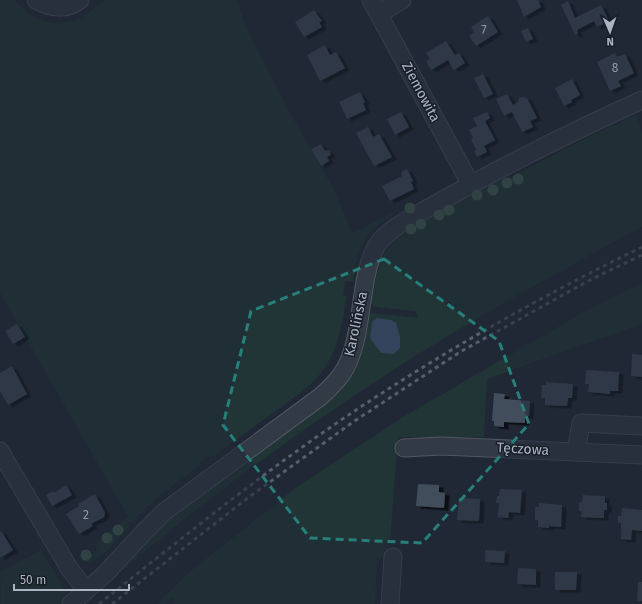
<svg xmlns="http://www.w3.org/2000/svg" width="642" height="604" font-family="'Fira Sans',sans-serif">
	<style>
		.green { fill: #223536 }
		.water { fill: #32435b }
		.building { fill: #424d5c; filter: url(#shadow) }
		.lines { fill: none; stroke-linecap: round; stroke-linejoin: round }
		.street-casing { stroke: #505763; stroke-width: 19 }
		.street { stroke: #323a45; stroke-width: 17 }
		.rail { stroke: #545e6c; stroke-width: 3; stroke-dasharray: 4 4; stroke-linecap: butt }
		.tree { fill: #466254 }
		.marked { fill: none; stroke: #277f7b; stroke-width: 3; stroke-dasharray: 8 5; stroke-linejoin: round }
		.labels { text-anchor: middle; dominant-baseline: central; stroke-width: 3; stroke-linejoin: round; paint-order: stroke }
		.number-label { font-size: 12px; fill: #929aa8 }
		.street-label { font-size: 14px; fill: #acb4c2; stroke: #181f29 }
	</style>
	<defs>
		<filter id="shadow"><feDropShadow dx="4.5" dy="2.5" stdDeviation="0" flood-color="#0009"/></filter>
	</defs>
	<rect width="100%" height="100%" fill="#1f2834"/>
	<g class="green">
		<path d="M 0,0 L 15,0 L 26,12 L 34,17 L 48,22 L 57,23 L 73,21 L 82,17 L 105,0 L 237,0 L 247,29 L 288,109 L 334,189 L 352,233 L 401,208 C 396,211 393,215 388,218 C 361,235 358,252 353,282 L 346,281 L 343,295 L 347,296 C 340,335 336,365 303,391 L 211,458 L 208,456 L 200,462 L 201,465 C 179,481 158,496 139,515 C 124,530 109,553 91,563 L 79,560 L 85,560 L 97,550 L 95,544 L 128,517 L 0,293 Z"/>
		<path d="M 636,115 L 642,133 L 642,227 C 572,265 503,302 435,344 C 311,420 193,507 84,604 L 79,604 L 164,522 L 328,400 L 330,401 C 362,371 361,355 368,315 L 373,313 L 418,318 L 416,311 L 374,307 L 373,305 L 370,304 C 374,284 380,253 397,238 C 403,233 411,229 418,224 L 419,226 L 420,225 L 419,224 L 500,179 L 505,180 L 580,141 Z"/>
		<path d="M 642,283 L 642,324 L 487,379 L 484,437 L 398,437 L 389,554 L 377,560 L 375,604 L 176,604 L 172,598 L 164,604 L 156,604 L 188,573 L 297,487 L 403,417 L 594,306 Z"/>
		<path d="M 41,550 L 69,596 L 59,604 L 1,604 L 0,572 Z"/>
	</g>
	<path class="water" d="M 377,318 L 391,320 L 396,323 L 400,336 L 400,348 L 394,354 L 381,353 L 370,338 L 372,322 Z"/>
	<g class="building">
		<path d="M 517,0 L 538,0 L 541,7 L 524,17 Z"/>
		<path d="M 568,1 L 575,18 L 601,5 L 609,21 L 597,27 L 594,21 L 577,30 L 578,33 L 575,35 L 561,5 Z"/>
		<path d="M 314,10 L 322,21 L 319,22 L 322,27 L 304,37 L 295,22 Z"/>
		<path d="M 488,16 L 498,32 L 476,46 L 469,36 L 474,32 L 471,27 Z"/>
		<path d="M 528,28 L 533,39 L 526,42 L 521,31 Z"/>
		<path d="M 446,41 L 455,55 L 459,53 L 465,63 L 454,70 L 448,60 L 431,70 L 426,61 L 430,59 L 426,53 Z"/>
		<path d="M 325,45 L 330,55 L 336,52 L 345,68 L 320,81 L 307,55 Z"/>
		<path d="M 615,53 L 617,57 L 625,54 L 634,73 L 618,81 L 621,86 L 610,91 L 597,62 Z"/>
		<path d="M 483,74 L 493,94 L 484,98 L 474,78 Z"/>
		<path d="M 572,79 L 580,95 L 571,100 L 572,102 L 564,106 L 555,88 Z"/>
		<path d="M 360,92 L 365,102 L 363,103 L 366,110 L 347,119 L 339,102 Z"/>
		<path d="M 507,94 L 513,105 L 518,102 L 519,98 L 522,97 L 527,98 L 537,118 L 530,121 L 533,127 L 522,132 L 512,112 L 504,116 L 496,99 Z"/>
		<path d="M 401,112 L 409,127 L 395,135 L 387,119 Z"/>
		<path d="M 487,112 L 490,118 L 485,121 L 495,140 L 484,146 L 487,152 L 477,157 L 474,151 L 476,150 L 471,139 L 473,138 L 469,130 L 477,126 L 473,118 Z"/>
		<path d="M 368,127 L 373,137 L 379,134 L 392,157 L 374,166 L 356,133 Z"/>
		<path d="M 321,144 L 325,151 L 326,150 L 329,151 L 331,154 L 327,157 L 329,161 L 321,166 L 311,149 Z"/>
		<path d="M 407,169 L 413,181 L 411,182 L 414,189 L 390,201 L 382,186 L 402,176 L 401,172 Z"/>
		<path d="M 17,324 L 25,337 L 13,344 L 5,331 Z"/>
		<path d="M 632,354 L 642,355 L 642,377 L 631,376 Z"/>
		<path d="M 12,366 L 27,394 L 8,405 L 0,391 L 0,373 Z"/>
		<path d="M 586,370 L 619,372 L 618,391 L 610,391 L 610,394 L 588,392 L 589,384 L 585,384 Z"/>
		<path d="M 546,382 L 573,384 L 572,398 L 568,398 L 567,406 L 545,405 L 545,398 L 541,398 L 542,385 L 546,385 Z"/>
		<path d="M 494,393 L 505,394 L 504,399 L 530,401 L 529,416 L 525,416 L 525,423 L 504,422 L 504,427 L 494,426 L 494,421 L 492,421 Z"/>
		<path d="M 418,484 L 439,485 L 439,492 L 445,493 L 444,508 L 416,506 Z"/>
		<path d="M 66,485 L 72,495 L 52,506 L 46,495 L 53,491 L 54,493 Z"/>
		<path d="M 500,489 L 522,490 L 520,513 L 509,512 L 508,518 L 498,517 L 499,503 L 496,503 L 497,496 L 499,496 Z"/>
		<path d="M 95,494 L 105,513 L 104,517 L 91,524 L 93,526 L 79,534 L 66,514 L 79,506 L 78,504 Z"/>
		<path d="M 583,495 L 605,496 L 605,503 L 607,503 L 607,510 L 604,510 L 604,518 L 581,517 L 582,511 L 579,511 L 579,502 L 582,502 Z"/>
		<path d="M 459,498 L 480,499 L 479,521 L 457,520 Z"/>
		<path d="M 539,503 L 562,505 L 561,527 L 549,526 L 549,528 L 538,527 L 538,520 L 535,520 L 535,507 L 539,507 Z"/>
		<path d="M 622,508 L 642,510 L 642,531 L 632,530 L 631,540 L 621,539 L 621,523 L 618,523 L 618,516 L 621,516 Z"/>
		<path d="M 1,531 L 13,550 L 0,558 L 0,532 Z"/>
		<path d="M 485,550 L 505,551 L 504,563 L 485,562 Z"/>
		<path d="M 518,568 L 536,569 L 536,585 L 517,584 Z"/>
		<path d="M 555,572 L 577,572 L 576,590 L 555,590 Z"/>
		<path d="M 638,582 L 642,582 L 642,601 L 637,601 Z"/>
	</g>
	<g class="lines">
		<g class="street-casing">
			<g id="street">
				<path d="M 36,0 C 51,8 65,11 80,0"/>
				<path d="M 371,0 L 471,185"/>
				<path d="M 379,14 L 402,0"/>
				<path d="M 404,448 L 441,446 L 642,455"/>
				<path d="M 0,451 L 69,568 L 86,590"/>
				<path d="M 576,452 L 581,423 L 642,426"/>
				<path d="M 71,604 L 106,573 L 143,533 L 164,512 L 320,397 C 328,390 335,383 341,375 C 358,351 359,316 364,288 C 366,274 369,260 376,247 C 387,228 415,216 434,205 C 501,167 571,132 642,100"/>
				<path d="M 390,604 L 393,557"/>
			</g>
		</g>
		<use href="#street" class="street"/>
		<g class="rail">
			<path d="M 99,604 C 181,539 262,473 350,414 C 443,352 541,296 642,247"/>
			<path d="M 112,604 L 249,497 L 353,422 L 460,352 L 590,280 L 642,255"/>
		</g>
	</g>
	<g class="tree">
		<circle cx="518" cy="179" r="5.5"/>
		<circle cx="507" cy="183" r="5.5"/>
		<circle cx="493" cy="190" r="5.5"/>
		<circle cx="477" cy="195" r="5.5"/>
		<circle cx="410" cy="208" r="5.5"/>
		<circle cx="449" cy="210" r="5.5"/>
		<circle cx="439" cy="215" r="5.5"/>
		<circle cx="421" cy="224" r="5.5"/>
		<circle cx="411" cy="229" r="5.5"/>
		<circle cx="118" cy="530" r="5.5"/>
		<circle cx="107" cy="538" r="5.5"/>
		<circle cx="86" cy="555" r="5.5"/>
	</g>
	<path d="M0 0H642V604H0ZM 384,259 L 499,341 L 529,424 L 422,543 L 310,538 L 223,425 L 251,311 Z" fill="#1f2834" fill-opacity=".55" fill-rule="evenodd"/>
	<path class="marked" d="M 384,259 L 499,341 L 529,424 L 422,543 L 310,538 L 223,425 L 251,311 Z"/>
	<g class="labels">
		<g class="number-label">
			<text x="484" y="30">7</text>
			<text x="615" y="68">8</text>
			<text x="86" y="515">2</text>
		</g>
		<g class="street-label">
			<text transform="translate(421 92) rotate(62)">Ziemowita</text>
			<text transform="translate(356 324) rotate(-78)">Karolińska</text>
			<text transform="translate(523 449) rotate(3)">Tęczowa</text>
		</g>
	</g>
	<g transform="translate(610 32) rotate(178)" stroke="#181f29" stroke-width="3" paint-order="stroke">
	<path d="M0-3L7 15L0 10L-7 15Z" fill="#acb4c2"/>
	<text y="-6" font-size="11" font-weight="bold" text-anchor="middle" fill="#acb4c2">N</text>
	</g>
	<path d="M14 584v6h115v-6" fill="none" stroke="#acb4c2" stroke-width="2"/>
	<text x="20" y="584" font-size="12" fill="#acb4c2" stroke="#181f29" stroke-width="3" paint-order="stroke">50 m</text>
</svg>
